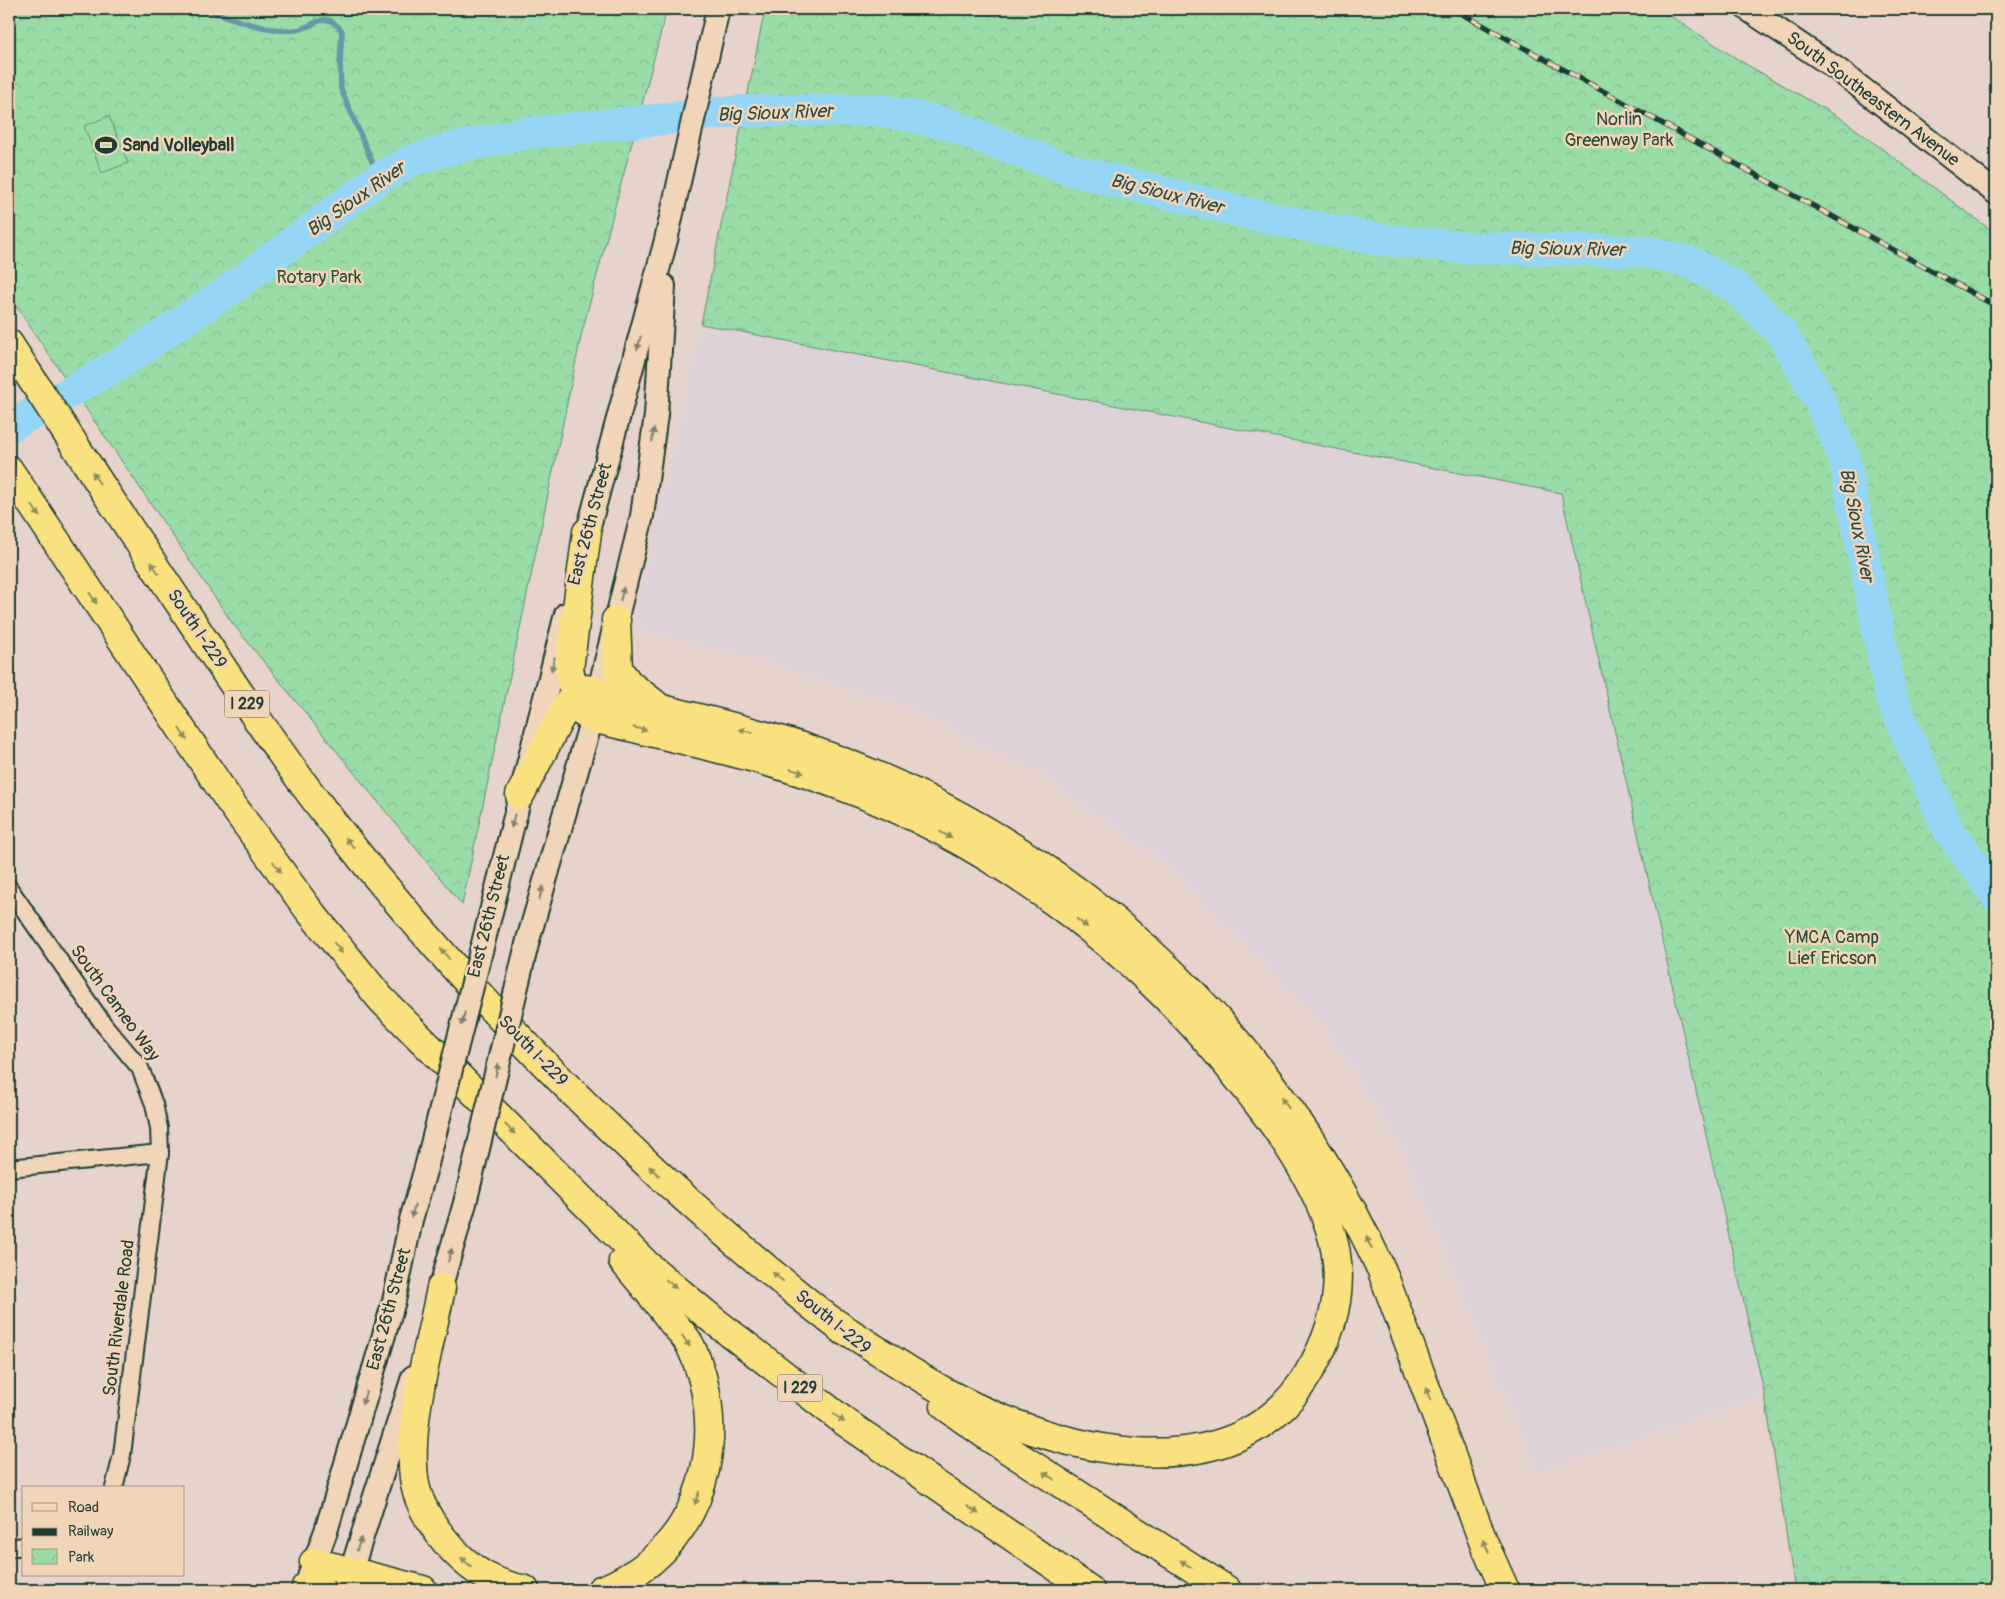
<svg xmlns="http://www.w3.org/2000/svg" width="2005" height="1599" font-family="Pangolin,sans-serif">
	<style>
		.built { fill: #ded2d8 }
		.park { fill: url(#park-crowns); stroke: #5c8c6e }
		.pitch { fill: #99dca7; stroke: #5c8c6e }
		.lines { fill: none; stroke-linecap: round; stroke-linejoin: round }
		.stream { stroke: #6699a8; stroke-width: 5.5 }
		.river { stroke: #95d6f6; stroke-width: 32 }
		.minor-casing { stroke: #1f3d34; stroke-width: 20 }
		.secondary-casing { stroke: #1f3d34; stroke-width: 26 }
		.motorway-casing { stroke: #1f3d34; stroke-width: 31 }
		.minor { stroke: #f1d5b8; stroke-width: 16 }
		.secondary { stroke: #f1d5b8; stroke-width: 22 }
		.motorway { stroke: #fae180; stroke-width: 28 }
		.rail-casing { stroke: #1f3d34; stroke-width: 5.5 }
		.rail { stroke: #f1d5b8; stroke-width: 4; stroke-dasharray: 11; stroke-linecap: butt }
		.secondary-bridge-casing { stroke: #1f3d34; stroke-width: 26; stroke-linecap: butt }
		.secondary-bridge { stroke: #f1d5b8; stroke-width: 22 }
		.oneway { fill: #7d816f }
		.oneway2 { fill: #8c8f5a }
		.labels { text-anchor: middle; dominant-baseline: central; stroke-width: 5; stroke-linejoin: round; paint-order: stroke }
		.shield { fill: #f1d5b8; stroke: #5e6b5c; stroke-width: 1 }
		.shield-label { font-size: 16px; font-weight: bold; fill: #1f3d34 }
		.street-label { font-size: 18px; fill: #1f3d34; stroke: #f1d5b8 }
		.park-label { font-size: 18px; fill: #2b4d40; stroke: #f1d5b8 }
		.poi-label { font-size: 18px; font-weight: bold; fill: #1f3d34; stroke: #f1d5b8; text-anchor: start }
		.water-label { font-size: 19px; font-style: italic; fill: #2b4c47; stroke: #f1d5b8 }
	</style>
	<defs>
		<pattern id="park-crowns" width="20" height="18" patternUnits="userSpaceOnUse" patternTransform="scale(1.25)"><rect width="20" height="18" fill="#99dca7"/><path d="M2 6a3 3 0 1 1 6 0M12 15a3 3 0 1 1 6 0" fill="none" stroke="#83be90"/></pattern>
	</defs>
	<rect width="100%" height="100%" fill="#e6d3cb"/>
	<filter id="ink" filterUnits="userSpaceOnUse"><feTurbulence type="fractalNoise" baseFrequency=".02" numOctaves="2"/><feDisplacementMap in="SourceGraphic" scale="10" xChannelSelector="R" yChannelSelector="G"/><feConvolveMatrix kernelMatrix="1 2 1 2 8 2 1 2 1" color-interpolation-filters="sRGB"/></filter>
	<g filter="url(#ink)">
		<path class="built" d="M 701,324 L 1561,493 L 1765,1396 L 1537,1473 L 1397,1140 L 1318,1020 L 1159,860 L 1040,775 L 902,706 L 764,662 L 632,628 Z"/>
		<g class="park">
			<path d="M 9,9 L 667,9 L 582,332 L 462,905 L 233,624 L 9,296 Z"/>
			<path d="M 765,9 L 1660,9 L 1742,62 L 1842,119 L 1996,234 L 1996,1590 L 1795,1590 L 1765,1396 L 1561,493 L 701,324 Z"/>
		</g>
		<path class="pitch" d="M 109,116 L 128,163 L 102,173 L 84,126 Z"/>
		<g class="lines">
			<path class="stream" d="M 206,9 C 229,18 270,33 295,30 C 316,28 324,7 342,31 L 340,63 L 341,89 L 379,178"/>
			<path class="river" d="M 9,427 L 122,362 L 233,287 L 379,178 L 410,161 L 453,148 L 526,133 L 743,111 L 880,110 L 944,123 L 1067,169 L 1251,214 L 1375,239 L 1472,248 L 1643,251 L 1690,262 L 1735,287 L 1781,332 L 1817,395 L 1844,457 L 1891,697 L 1948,829 L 1996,895"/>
			<g class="minor-casing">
				<g id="minor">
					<path d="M 9,888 L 104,1025 L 140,1068 L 154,1104 L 159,1128 L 160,1153 L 122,1455 L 114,1488"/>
					<path d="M 9,1168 L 160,1153"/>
					<path d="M 9,1548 L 24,1546"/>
				</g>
			</g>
			<g class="secondary-casing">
				<g id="secondary">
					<path d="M 1747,9 L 1837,69 L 1996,193"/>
					<path d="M 583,549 L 666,240 L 718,9"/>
					<path d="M 493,904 L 566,614"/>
					<path d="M 528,940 L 592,718 L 642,516 L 656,415 L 664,286"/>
					<path d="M 436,1303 L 465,1203"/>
					<path d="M 309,1577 L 326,1531 L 394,1301 L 411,1220 L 427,1164"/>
					<path d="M 345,1590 L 413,1377"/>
				</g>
			</g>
			<g class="motorway-casing">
				<g id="motorway">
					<path d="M 9,344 C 69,437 130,530 192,622 C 234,686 276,749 323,810 C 474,1004 650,1180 844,1331"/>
					<path d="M 9,470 L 228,799 L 308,909 L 381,999 L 647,1265 L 713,1320 L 845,1422 L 1090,1590"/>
					<path d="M 587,532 L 569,669 L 576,702 L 580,711 L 592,718 C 677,739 762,756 844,787 C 991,842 1131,946 1229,1067 C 1268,1115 1309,1168 1329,1226 C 1347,1278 1336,1328 1308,1374 C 1232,1500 1053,1450 947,1393 C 906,1370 868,1344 829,1319"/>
					<path d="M 616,620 L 618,669 L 629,684 L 655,704"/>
					<path d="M 520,795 L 563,712 L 573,696 L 586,689 C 659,710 734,724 805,748 C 1063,837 1269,1023 1382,1271 L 1483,1541 L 1505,1590"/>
					<path d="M 441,1288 C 430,1346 405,1428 415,1484 C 419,1507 437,1533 453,1550 C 475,1573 493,1583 525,1590"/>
					<path d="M 945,1406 L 993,1440 L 1227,1590"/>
					<path d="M 314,1562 L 423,1590"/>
					<path d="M 306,1587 L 321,1590"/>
					<path d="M 601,1590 C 615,1586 627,1578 638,1571 C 710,1523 727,1423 691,1347 C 687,1338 679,1330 673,1323 C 657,1301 640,1281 623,1261"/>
				</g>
			</g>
			<use href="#minor" class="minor"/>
			<use href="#secondary" class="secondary"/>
			<use href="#motorway" class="motorway"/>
			<g class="rail-casing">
				<path id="rail" d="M 1453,9 L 1996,306"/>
			</g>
			<use href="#rail" class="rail"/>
			<g class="secondary-bridge-casing">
				<g id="secondary-bridge">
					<path d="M 427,1164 L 493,904"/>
					<path d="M 465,1203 L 528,940"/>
				</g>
			</g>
			<use href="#secondary-bridge" class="secondary-bridge"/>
		</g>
		<defs><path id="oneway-solid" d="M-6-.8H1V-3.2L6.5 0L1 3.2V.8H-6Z" transform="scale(1.25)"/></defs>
		<g class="oneway">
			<use href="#oneway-solid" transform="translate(639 343) rotate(105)"/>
			<use href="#oneway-solid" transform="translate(653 435) rotate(-82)"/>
			<use href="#oneway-solid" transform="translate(622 594) rotate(-76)"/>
			<use href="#oneway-solid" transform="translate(553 664) rotate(104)"/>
			<use href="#oneway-solid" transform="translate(513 821) rotate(104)"/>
			<use href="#oneway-solid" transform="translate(541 893) rotate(-75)"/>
			<use href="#oneway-solid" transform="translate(463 1019) rotate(105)"/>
			<use href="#oneway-solid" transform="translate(497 1070) rotate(-77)"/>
			<use href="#oneway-solid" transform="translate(413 1211) rotate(105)"/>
			<use href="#oneway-solid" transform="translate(450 1255) rotate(-74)"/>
			<use href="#oneway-solid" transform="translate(364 1398) rotate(107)"/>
			<use href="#oneway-solid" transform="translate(359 1544) rotate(-72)"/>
		</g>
		<g class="oneway2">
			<use href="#oneway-solid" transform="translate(96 478) rotate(-123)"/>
			<use href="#oneway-solid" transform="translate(36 511) rotate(56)"/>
			<use href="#oneway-solid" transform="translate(155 568) rotate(-124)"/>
			<use href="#oneway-solid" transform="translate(93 598) rotate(57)"/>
			<use href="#oneway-solid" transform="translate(640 729) rotate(14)"/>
			<use href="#oneway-solid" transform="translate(746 731) rotate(-165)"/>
			<use href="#oneway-solid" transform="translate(183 734) rotate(56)"/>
			<use href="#oneway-solid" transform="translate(797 771) rotate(17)"/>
			<use href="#oneway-solid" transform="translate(946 835) rotate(29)"/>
			<use href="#oneway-solid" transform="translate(350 843) rotate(-129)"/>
			<use href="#oneway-solid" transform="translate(277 867) rotate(54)"/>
			<use href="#oneway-solid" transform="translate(1082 923) rotate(38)"/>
			<use href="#oneway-solid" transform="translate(338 948) rotate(52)"/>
			<use href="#oneway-solid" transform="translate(445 954) rotate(-131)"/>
			<use href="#oneway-solid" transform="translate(1285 1103) rotate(-125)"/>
			<use href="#oneway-solid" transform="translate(510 1129) rotate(44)"/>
			<use href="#oneway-solid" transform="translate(654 1171) rotate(-138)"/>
			<use href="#oneway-solid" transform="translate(1369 1243) rotate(-114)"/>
			<use href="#oneway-solid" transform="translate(778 1277) rotate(-140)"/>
			<use href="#oneway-solid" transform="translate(671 1284) rotate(40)"/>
			<use href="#oneway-solid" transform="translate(686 1341) rotate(55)"/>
			<use href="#oneway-solid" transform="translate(1428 1394) rotate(-110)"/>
			<use href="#oneway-solid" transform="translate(839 1418) rotate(37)"/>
			<use href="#oneway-solid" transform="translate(1049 1476) rotate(-147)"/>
			<use href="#oneway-solid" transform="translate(697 1498) rotate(108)"/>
			<use href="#oneway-solid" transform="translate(973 1510) rotate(33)"/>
			<use href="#oneway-solid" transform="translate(1486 1546) rotate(-114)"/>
			<use href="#oneway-solid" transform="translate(466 1562) rotate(-139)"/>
			<use href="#oneway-solid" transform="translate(1186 1564) rotate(-148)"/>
		</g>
	</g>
	<defs>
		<g id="stadium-bare" transform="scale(1.725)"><path d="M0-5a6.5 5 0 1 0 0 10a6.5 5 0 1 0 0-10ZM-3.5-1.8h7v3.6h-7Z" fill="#1f3d34" stroke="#f1d5b8" stroke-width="2.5" paint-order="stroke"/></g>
	</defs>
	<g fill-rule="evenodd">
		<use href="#stadium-bare" x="106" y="145"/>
	</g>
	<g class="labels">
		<g class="shield">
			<rect x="224.5" y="690.5" width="45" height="27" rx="4"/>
			<rect x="777.5" y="1374.5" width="45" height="27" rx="4"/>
		</g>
		<g class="shield-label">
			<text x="247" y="704">I 229</text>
			<text x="800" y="1388">I 229</text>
		</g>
		<g class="street-label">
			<text transform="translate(1873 99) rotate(37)">South Southeastern Avenue</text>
			<text transform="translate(590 524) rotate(-75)">East 26th Street</text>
			<text transform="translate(197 629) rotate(56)">South I-229</text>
			<text transform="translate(489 916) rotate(-76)">East 26th Street</text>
			<text transform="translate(115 1003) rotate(54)">South Cameo Way</text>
			<text transform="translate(533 1051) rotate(46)">South I-229</text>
			<text transform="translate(389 1309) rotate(-75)">East 26th Street</text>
			<text transform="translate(119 1318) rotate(-83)">South Riverdale Road</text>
			<text transform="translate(833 1322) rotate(39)">South I-229</text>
		</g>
		<g class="park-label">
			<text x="1619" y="119">Norlin<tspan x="1619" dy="21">Greenway Park</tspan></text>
			<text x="319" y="277">Rotary Park</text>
			<text x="1832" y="937">YMCA Camp<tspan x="1832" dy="21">Lief Ericson</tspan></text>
		</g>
		<g class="poi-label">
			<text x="122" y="145">Sand Volleyball</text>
		</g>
		<g class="water-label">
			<text transform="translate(775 113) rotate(-2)">Big Sioux River</text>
			<text transform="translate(1167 194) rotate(14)">Big Sioux River</text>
			<text transform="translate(356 199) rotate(-35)">Big Sioux River</text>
			<text transform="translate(1567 249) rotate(1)">Big Sioux River</text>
			<text transform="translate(1857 525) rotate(79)">Big Sioux River</text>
		</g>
	</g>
	<rect width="2005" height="1599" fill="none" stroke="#f1d5b8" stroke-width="30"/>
	<rect x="15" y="15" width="1975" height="1569" fill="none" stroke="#1f3d34" stroke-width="2" filter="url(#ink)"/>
	<rect x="22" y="1486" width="162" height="90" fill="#f1d5b8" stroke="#9d9883"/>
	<rect x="32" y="1503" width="25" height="8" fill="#f1d5b8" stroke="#9d9883"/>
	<text x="68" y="1512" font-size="15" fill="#1f3d34">Road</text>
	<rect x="32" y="1528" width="25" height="8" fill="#1f3d34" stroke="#9d9883"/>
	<text x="68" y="1536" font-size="15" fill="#1f3d34">Railway</text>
	<rect x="32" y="1549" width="25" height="15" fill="url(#park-crowns)" stroke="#9d9883"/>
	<text x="68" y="1562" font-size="15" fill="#1f3d34">Park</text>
</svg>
